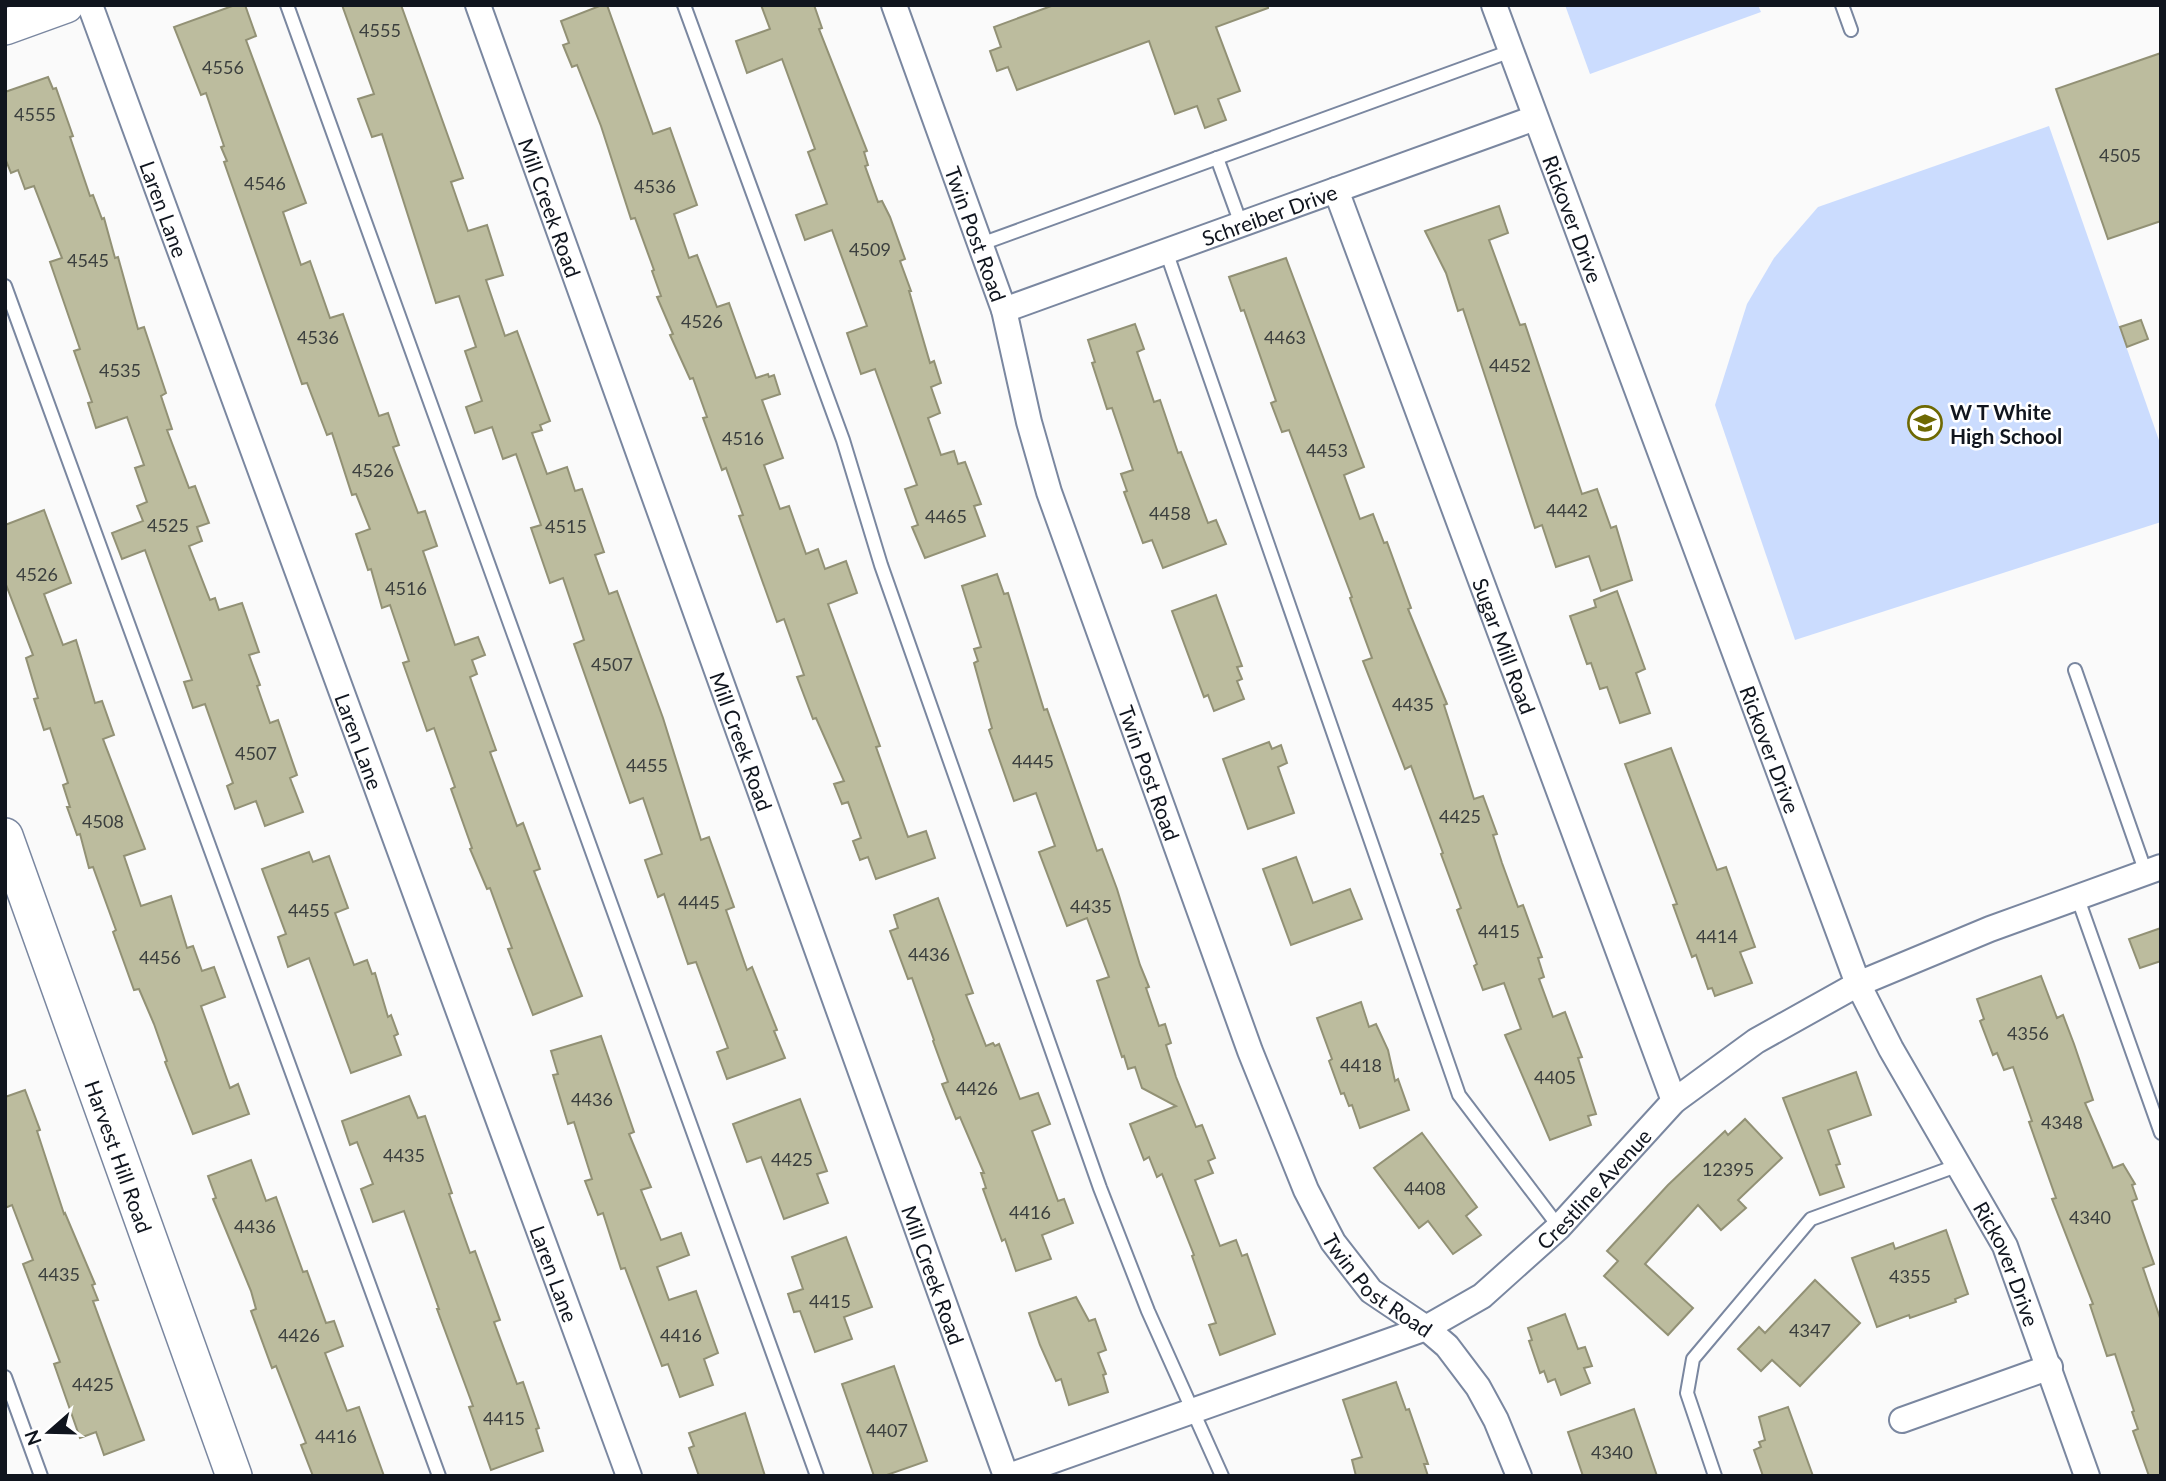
<svg xmlns="http://www.w3.org/2000/svg" width="2166" height="1481" font-family="Lato,sans-serif">
	<style>
		.green { fill: #cbdcfe }
		.building { fill: #bcbc9e; stroke: #929175; stroke-width: 2 }
		.lines { fill: none; stroke-linecap: round; stroke-linejoin: round }
		.lane-casing { stroke: #7a87a0; stroke-width: 16 }
		.street-casing { stroke: #7a87a0; stroke-width: 28 }
		.secondary-casing { stroke: #7a87a0; stroke-width: 38 }
		.lane { stroke: #fff; stroke-width: 12 }
		.street { stroke: #fff; stroke-width: 24 }
		.secondary { stroke: #fff; stroke-width: 35 }
		.labels { text-anchor: middle; dominant-baseline: central; stroke-width: 5; stroke-linejoin: round; paint-order: stroke }
		.number-label { font-size: 18px; fill: #3b3f3e }
		.street-label { font-size: 21px; fill: #10151e; stroke: #fff }
		.poi-label { font-size: 21px; font-weight: bold; fill: #10151e; stroke: #fff; text-anchor: start }
	</style>
	<rect width="100%" height="100%" fill="#fafafa"/>
	<g class="green">
		<path d="M 1565,5 L 1758,5 L 1761,12 L 1590,74 Z"/>
		<path d="M 2049,126 L 2161,446 L 2161,522 L 1795,640 L 1715,405 L 1747,304 L 1774,258 L 1818,207 Z"/>
	</g>
	<g class="building">
		<path d="M 235,5 L 245,5 L 256,36 L 246,40 L 306,203 L 283,212 L 301,265 L 310,261 L 330,318 L 343,314 L 379,416 L 388,413 L 399,445 L 393,447 L 418,513 L 425,511 L 437,546 L 423,551 L 455,645 L 478,637 L 485,655 L 472,660 L 477,674 L 470,677 L 496,750 L 490,752 L 517,826 L 523,823 L 540,869 L 534,871 L 582,996 L 533,1015 L 508,949 L 512,948 L 490,888 L 487,889 L 470,849 L 472,848 L 451,789 L 455,787 L 434,728 L 427,731 L 403,663 L 409,661 L 390,605 L 382,608 L 371,569 L 368,570 L 356,534 L 370,529 L 356,494 L 352,495 L 332,433 L 327,435 L 307,383 L 302,384 L 224,162 L 227,161 L 221,147 L 224,146 L 206,93 L 201,95 L 174,27 Z"/>
		<path d="M 342,5 L 401,5 L 463,178 L 451,182 L 468,231 L 487,225 L 503,275 L 486,280 L 505,336 L 517,331 L 550,421 L 540,425 L 542,430 L 532,433 L 547,474 L 567,467 L 575,491 L 582,489 L 604,552 L 595,555 L 609,594 L 617,591 L 663,718 L 701,840 L 709,837 L 734,907 L 726,910 L 747,970 L 752,967 L 777,1030 L 774,1031 L 785,1058 L 727,1079 L 717,1052 L 728,1048 L 696,962 L 688,964 L 664,894 L 658,897 L 645,860 L 662,854 L 643,798 L 630,803 L 574,644 L 584,640 L 563,578 L 550,583 L 531,528 L 541,525 L 516,454 L 503,459 L 492,427 L 475,433 L 466,407 L 482,401 L 465,351 L 476,347 L 459,296 L 436,303 L 382,134 L 372,137 L 358,99 L 374,94 Z"/>
		<path d="M 602,5 L 607,5 L 653,134 L 670,128 L 697,205 L 674,214 L 689,258 L 697,255 L 717,307 L 729,303 L 756,378 L 768,374 L 769,377 L 774,375 L 780,394 L 762,400 L 783,458 L 764,465 L 780,509 L 789,506 L 806,554 L 818,549 L 825,569 L 846,561 L 857,593 L 828,604 L 880,746 L 876,747 L 908,837 L 926,831 L 935,858 L 876,879 L 868,857 L 860,860 L 853,841 L 861,838 L 848,802 L 842,804 L 834,784 L 844,781 L 816,718 L 813,719 L 797,677 L 804,675 L 784,619 L 777,622 L 739,516 L 743,515 L 726,468 L 722,470 L 703,418 L 707,417 L 693,378 L 690,379 L 670,335 L 673,334 L 657,297 L 661,296 L 652,271 L 654,270 L 635,218 L 631,219 L 601,126 L 577,65 L 572,67 L 563,45 L 569,43 L 561,21 Z"/>
		<path d="M 761,5 L 814,5 L 822,28 L 819,29 L 867,151 L 864,152 L 868,165 L 865,166 L 878,202 L 882,201 L 890,217 L 905,259 L 900,261 L 911,291 L 909,291 L 930,363 L 934,361 L 941,383 L 931,387 L 940,413 L 928,418 L 941,455 L 954,451 L 958,464 L 965,462 L 981,504 L 974,506 L 985,536 L 925,558 L 912,527 L 918,525 L 905,489 L 917,485 L 875,369 L 861,374 L 847,333 L 867,326 L 832,230 L 805,240 L 796,215 L 827,204 L 808,152 L 815,149 L 782,59 L 747,73 L 736,41 L 770,29 Z"/>
		<path d="M 1054,5 L 1268,5 L 1268,8 L 1216,27 L 1240,91 L 1218,99 L 1226,120 L 1205,128 L 1197,106 L 1175,114 L 1149,41 L 1017,90 L 1008,67 L 997,71 L 990,51 L 1001,47 L 994,27 Z"/>
		<path d="M 2161,53 L 2161,221 L 2108,239 L 2056,89 Z"/>
		<path d="M 48,77 L 53,89 L 56,88 L 73,136 L 70,137 L 90,196 L 93,195 L 102,219 L 104,218 L 115,258 L 118,257 L 138,329 L 144,327 L 166,393 L 161,396 L 172,429 L 167,430 L 189,488 L 195,486 L 209,523 L 197,527 L 202,541 L 189,546 L 210,600 L 215,598 L 219,610 L 242,603 L 259,652 L 249,655 L 260,685 L 257,686 L 270,723 L 278,720 L 297,775 L 290,778 L 303,812 L 265,826 L 256,801 L 235,809 L 227,786 L 233,783 L 205,704 L 193,708 L 184,682 L 192,680 L 145,550 L 122,559 L 112,533 L 143,521 L 137,506 L 147,502 L 135,468 L 144,465 L 127,417 L 96,428 L 88,403 L 92,402 L 74,351 L 80,349 L 50,262 L 62,258 L 34,186 L 25,189 L 18,170 L 11,173 L 5,158 L 5,92 Z"/>
		<path d="M 1499,206 L 1508,233 L 1489,240 L 1520,325 L 1525,324 L 1582,494 L 1597,489 L 1611,528 L 1616,526 L 1632,580 L 1601,591 L 1589,556 L 1556,567 L 1542,525 L 1535,528 L 1463,309 L 1458,311 L 1446,273 L 1425,231 Z"/>
		<path d="M 1286,258 L 1364,467 L 1344,475 L 1360,519 L 1373,514 L 1384,543 L 1387,542 L 1411,608 L 1408,609 L 1447,704 L 1444,705 L 1474,799 L 1483,796 L 1497,834 L 1493,835 L 1502,863 L 1518,907 L 1523,905 L 1542,957 L 1538,958 L 1544,977 L 1539,979 L 1553,1017 L 1565,1012 L 1582,1057 L 1578,1058 L 1596,1114 L 1588,1116 L 1591,1125 L 1550,1140 L 1505,1035 L 1521,1029 L 1504,983 L 1483,990 L 1474,966 L 1477,964 L 1457,910 L 1461,908 L 1441,854 L 1443,853 L 1411,766 L 1405,769 L 1363,661 L 1372,658 L 1350,598 L 1352,597 L 1289,430 L 1282,432 L 1271,403 L 1276,401 L 1244,310 L 1241,311 L 1229,277 Z"/>
		<path d="M 2141,320 L 2148,339 L 2127,347 L 2120,327 Z"/>
		<path d="M 1135,324 L 1144,349 L 1137,352 L 1154,402 L 1160,400 L 1178,453 L 1181,452 L 1208,523 L 1216,520 L 1226,544 L 1163,568 L 1152,540 L 1143,543 L 1124,492 L 1127,491 L 1121,474 L 1133,470 L 1112,408 L 1107,409 L 1092,363 L 1095,362 L 1088,340 Z"/>
		<path d="M 44,510 L 71,583 L 44,594 L 63,645 L 76,640 L 95,703 L 102,701 L 114,735 L 103,739 L 145,849 L 124,856 L 141,906 L 171,896 L 187,948 L 193,946 L 202,971 L 214,967 L 225,997 L 201,1006 L 230,1088 L 238,1084 L 249,1114 L 193,1134 L 165,1062 L 167,1061 L 154,1024 L 139,989 L 134,990 L 113,932 L 116,930 L 93,867 L 89,868 L 80,834 L 77,835 L 67,807 L 70,807 L 63,785 L 68,783 L 50,728 L 44,730 L 34,699 L 38,698 L 26,658 L 33,655 L 5,582 L 5,525 Z"/>
		<path d="M 997,574 L 1004,594 L 1008,593 L 1044,710 L 1047,709 L 1097,851 L 1102,849 L 1117,889 L 1140,965 L 1149,987 L 1146,988 L 1159,1026 L 1165,1024 L 1171,1043 L 1166,1045 L 1176,1077 L 1196,1127 L 1202,1125 L 1215,1158 L 1208,1161 L 1213,1173 L 1195,1180 L 1220,1246 L 1236,1240 L 1242,1256 L 1247,1254 L 1275,1334 L 1220,1355 L 1209,1325 L 1216,1323 L 1192,1256 L 1194,1255 L 1162,1174 L 1157,1177 L 1149,1157 L 1144,1160 L 1130,1124 L 1176,1106 L 1142,1088 L 1135,1067 L 1128,1069 L 1124,1056 L 1122,1057 L 1097,981 L 1109,977 L 1087,918 L 1067,926 L 1039,852 L 1055,846 L 1036,793 L 1014,801 L 989,730 L 992,728 L 974,663 L 978,661 L 974,649 L 981,647 L 962,586 Z"/>
		<path d="M 1617,591 L 1645,669 L 1636,673 L 1650,713 L 1620,723 L 1607,687 L 1600,689 L 1591,663 L 1587,664 L 1570,616 L 1596,607 L 1594,600 Z"/>
		<path d="M 1216,595 L 1242,666 L 1237,667 L 1242,679 L 1237,681 L 1244,699 L 1214,711 L 1208,695 L 1204,697 L 1172,611 Z"/>
		<path d="M 1269,742 L 1272,749 L 1281,745 L 1287,763 L 1278,767 L 1294,813 L 1248,829 L 1223,759 Z"/>
		<path d="M 1671,748 L 1717,870 L 1726,867 L 1755,947 L 1740,952 L 1752,983 L 1715,996 L 1712,988 L 1708,989 L 1696,955 L 1692,957 L 1673,905 L 1677,904 L 1625,764 Z"/>
		<path d="M 309,852 L 313,862 L 329,856 L 348,908 L 335,913 L 354,965 L 367,960 L 372,974 L 375,973 L 388,1017 L 391,1015 L 398,1034 L 394,1036 L 401,1055 L 351,1073 L 309,958 L 288,967 L 278,937 L 286,934 L 262,869 Z"/>
		<path d="M 1296,857 L 1313,903 L 1350,889 L 1362,919 L 1291,945 L 1263,869 Z"/>
		<path d="M 938,898 L 973,993 L 966,995 L 986,1046 L 993,1043 L 995,1046 L 999,1044 L 1020,1099 L 1038,1093 L 1050,1124 L 1032,1131 L 1058,1201 L 1064,1199 L 1073,1223 L 1042,1235 L 1051,1259 L 1016,1271 L 1005,1239 L 1002,1241 L 983,1189 L 986,1188 L 981,1173 L 984,1173 L 960,1117 L 956,1119 L 942,1084 L 948,1082 L 933,1041 L 934,1040 L 912,978 L 908,979 L 890,931 L 898,928 L 894,915 Z"/>
		<path d="M 2161,928 L 2161,961 L 2140,968 L 2129,939 Z"/>
		<path d="M 2041,976 L 2057,1018 L 2063,1015 L 2074,1044 L 2093,1100 L 2085,1103 L 2113,1168 L 2123,1164 L 2135,1184 L 2132,1185 L 2137,1199 L 2132,1201 L 2154,1264 L 2143,1268 L 2161,1321 L 2161,1476 L 2149,1476 L 2133,1431 L 2138,1429 L 2132,1412 L 2134,1411 L 2115,1354 L 2107,1356 L 2090,1305 L 2093,1304 L 2052,1199 L 2056,1198 L 2029,1122 L 2032,1121 L 2013,1067 L 2004,1070 L 1997,1053 L 1993,1055 L 1980,1021 L 1984,1019 L 1977,999 Z"/>
		<path d="M 1361,1002 L 1369,1027 L 1376,1024 L 1388,1050 L 1395,1081 L 1398,1079 L 1409,1110 L 1360,1128 L 1352,1105 L 1349,1106 L 1344,1093 L 1341,1094 L 1329,1061 L 1332,1059 L 1317,1018 Z"/>
		<path d="M 601,1036 L 634,1132 L 629,1134 L 651,1187 L 641,1190 L 661,1240 L 681,1233 L 689,1255 L 657,1267 L 669,1300 L 696,1291 L 718,1353 L 704,1359 L 713,1385 L 680,1397 L 668,1364 L 662,1366 L 625,1268 L 621,1269 L 603,1213 L 598,1215 L 585,1181 L 592,1179 L 574,1122 L 568,1124 L 553,1075 L 558,1074 L 551,1051 Z"/>
		<path d="M 1856,1072 L 1871,1115 L 1828,1130 L 1840,1164 L 1836,1165 L 1844,1187 L 1820,1195 L 1783,1098 Z"/>
		<path d="M 25,1090 L 40,1130 L 37,1131 L 64,1214 L 65,1213 L 95,1284 L 92,1285 L 98,1300 L 93,1301 L 144,1440 L 104,1455 L 96,1432 L 80,1438 L 54,1364 L 60,1362 L 23,1264 L 33,1260 L 12,1205 L 5,1208 L 5,1097 Z"/>
		<path d="M 409,1096 L 418,1118 L 425,1116 L 452,1193 L 449,1194 L 470,1253 L 475,1251 L 500,1320 L 494,1322 L 517,1384 L 523,1382 L 539,1428 L 536,1429 L 543,1451 L 491,1470 L 469,1407 L 473,1406 L 437,1309 L 439,1309 L 404,1211 L 373,1222 L 361,1189 L 373,1184 L 357,1142 L 350,1145 L 342,1121 Z"/>
		<path d="M 800,1099 L 827,1171 L 817,1174 L 828,1203 L 784,1219 L 761,1157 L 747,1162 L 733,1124 Z"/>
		<path d="M 1745,1119 L 1782,1158 L 1738,1200 L 1746,1208 L 1721,1230 L 1698,1205 L 1645,1264 L 1693,1308 L 1668,1335 L 1604,1276 L 1618,1261 L 1607,1251 L 1668,1185 L 1725,1131 L 1728,1135 Z"/>
		<path d="M 1422,1133 L 1477,1207 L 1466,1216 L 1481,1235 L 1453,1254 L 1428,1221 L 1419,1228 L 1374,1168 Z"/>
		<path d="M 251,1160 L 266,1201 L 276,1197 L 303,1272 L 307,1271 L 326,1323 L 334,1321 L 343,1346 L 325,1353 L 347,1411 L 359,1407 L 384,1476 L 313,1476 L 301,1445 L 306,1443 L 276,1366 L 272,1368 L 251,1311 L 256,1309 L 251,1291 L 213,1199 L 216,1198 L 208,1176 Z"/>
		<path d="M 1946,1230 L 1968,1294 L 1955,1299 L 1956,1302 L 1910,1318 L 1909,1315 L 1877,1327 L 1852,1258 L 1893,1243 L 1895,1249 Z"/>
		<path d="M 846,1237 L 872,1307 L 844,1317 L 852,1339 L 815,1352 L 800,1311 L 794,1312 L 788,1294 L 803,1289 L 792,1257 Z"/>
		<path d="M 1815,1280 L 1860,1323 L 1800,1386 L 1772,1360 L 1761,1371 L 1738,1349 L 1759,1327 L 1765,1333 Z"/>
		<path d="M 1076,1297 L 1089,1321 L 1095,1319 L 1106,1350 L 1098,1353 L 1106,1374 L 1103,1375 L 1108,1392 L 1069,1405 L 1061,1379 L 1056,1381 L 1040,1345 L 1029,1313 Z"/>
		<path d="M 1565,1314 L 1578,1349 L 1585,1347 L 1592,1366 L 1584,1368 L 1590,1383 L 1561,1395 L 1555,1379 L 1548,1382 L 1544,1371 L 1540,1373 L 1529,1341 L 1532,1340 L 1528,1328 Z"/>
		<path d="M 894,1366 L 927,1461 L 884,1476 L 874,1476 L 842,1384 Z"/>
		<path d="M 1396,1382 L 1406,1410 L 1409,1409 L 1428,1464 L 1424,1464 L 1428,1476 L 1356,1476 L 1352,1460 L 1362,1457 L 1343,1400 Z"/>
		<path d="M 1788,1407 L 1813,1476 L 1763,1476 L 1754,1450 L 1761,1447 L 1759,1442 L 1765,1440 L 1759,1417 Z"/>
		<path d="M 1634,1409 L 1657,1476 L 1583,1476 L 1568,1432 Z"/>
		<path d="M 745,1413 L 765,1476 L 699,1476 L 689,1448 L 694,1446 L 689,1433 Z"/>
	</g>
	<g class="lines">
		<g class="lane-casing">
			<g id="lane">
				<path d="M 287,5 L 817,1476"/>
				<path d="M 684,5 L 843,440 L 881,565 L 1100,1188 L 1148,1311 L 1222,1476"/>
				<path d="M 1842,5 L 1851,30"/>
				<path d="M 1217,158 L 1241,224"/>
				<path d="M 981,244 L 1511,51"/>
				<path d="M 1166,251 L 1459,1095 L 1559,1227"/>
				<path d="M 5,286 L 439,1476"/>
				<path d="M 2075,670 L 2146,873"/>
				<path d="M 2077,896 L 2161,1133"/>
				<path d="M 5,1377 L 41,1476"/>
				<path d="M 1715,1476 L 1687,1393 L 1693,1359 L 1811,1219 L 1959,1165"/>
			</g>
		</g>
		<g class="street-casing">
			<g id="street">
				<path id="s1" d="M 90,5 L 629,1476"/>
				<path id="s2" d="M 478,5 L 1006,1476"/>
				<path id="s3" d="M 894,5 L 1004,310 L 1029,422 L 1049,492 L 1250,1051 L 1306,1190 L 1333,1242 L 1371,1291 L 1426,1328 L 1447,1346 L 1478,1387 L 1496,1420 L 1519,1476"/>
				<path id="s4" d="M 1494,5 L 1858,984 L 1891,1049 L 2005,1246 L 2087,1476"/>
				<path id="s5" d="M 1336,190 L 1674,1101"/>
				<path id="s6" d="M 1004,310 L 1535,118"/>
				<path d="M 1902,1420 L 2050,1367"/>
				<path id="s7" d="M 1009,1476 L 1426,1328 L 1482,1296 L 1559,1227 L 1674,1101 L 1756,1041 L 1858,984 L 1990,929 L 2161,867"/>
			</g>
		</g>
		<g class="secondary-casing">
			<g id="secondary">
				<path d="M 5,27 L 66,5"/>
				<path id="s8" d="M 5,836 L 234,1476"/>
			</g>
		</g>
		<use href="#lane" class="lane"/>
		<use href="#street" class="street"/>
		<use href="#secondary" class="secondary"/>
	</g>
	<defs>
		<g id="school-ring" transform="scale(1.75)"><circle r="9.5" fill="#fff" stroke="#6e6902" stroke-width="1.5"/><path d="M0-5L7-2L0 1L-7-2ZM-4 1L0 2.5L4 1V4Q0 6-4 4Z" fill="#6e6902"/></g>
	</defs>
	<g fill-rule="evenodd">
		<use href="#school-ring" x="1925" y="423"/>
	</g>
	<g class="labels">
		<g class="number-label">
			<text x="380" y="30">4555</text>
			<text x="223" y="67">4556</text>
			<text x="35" y="114">4555</text>
			<text x="2120" y="155">4505</text>
			<text x="265" y="183">4546</text>
			<text x="655" y="186">4536</text>
			<text x="870" y="249">4509</text>
			<text x="88" y="260">4545</text>
			<text x="702" y="321">4526</text>
			<text x="318" y="337">4536</text>
			<text x="1285" y="337">4463</text>
			<text x="1510" y="365">4452</text>
			<text x="120" y="370">4535</text>
			<text x="743" y="438">4516</text>
			<text x="1327" y="450">4453</text>
			<text x="373" y="470">4526</text>
			<text x="1567" y="510">4442</text>
			<text x="1170" y="513">4458</text>
			<text x="946" y="516">4465</text>
			<text x="168" y="525">4525</text>
			<text x="566" y="526">4515</text>
			<text x="37" y="574">4526</text>
			<text x="406" y="588">4516</text>
			<text x="612" y="664">4507</text>
			<text x="1413" y="704">4435</text>
			<text x="256" y="753">4507</text>
			<text x="1033" y="761">4445</text>
			<text x="647" y="765">4455</text>
			<text x="1460" y="816">4425</text>
			<text x="103" y="821">4508</text>
			<text x="699" y="902">4445</text>
			<text x="1091" y="906">4435</text>
			<text x="309" y="910">4455</text>
			<text x="1499" y="931">4415</text>
			<text x="1717" y="936">4414</text>
			<text x="929" y="954">4436</text>
			<text x="160" y="957">4456</text>
			<text x="2028" y="1033">4356</text>
			<text x="1361" y="1065">4418</text>
			<text x="1555" y="1077">4405</text>
			<text x="977" y="1088">4426</text>
			<text x="592" y="1099">4436</text>
			<text x="2062" y="1122">4348</text>
			<text x="404" y="1155">4435</text>
			<text x="792" y="1159">4425</text>
			<text x="1728" y="1169">12395</text>
			<text x="1425" y="1188">4408</text>
			<text x="1030" y="1212">4416</text>
			<text x="2090" y="1217">4340</text>
			<text x="255" y="1226">4436</text>
			<text x="59" y="1274">4435</text>
			<text x="1910" y="1276">4355</text>
			<text x="830" y="1301">4415</text>
			<text x="1810" y="1330">4347</text>
			<text x="299" y="1335">4426</text>
			<text x="681" y="1335">4416</text>
			<text x="93" y="1384">4425</text>
			<text x="504" y="1418">4415</text>
			<text x="887" y="1430">4407</text>
			<text x="336" y="1436">4416</text>
			<text x="1612" y="1452">4340</text>
		</g>
		<g class="street-label">
			<text stroke="none"><textPath href="#s2" startOffset="215">Mill Creek Road</textPath></text>
			<text stroke="none"><textPath href="#s1" startOffset="217">Laren Lane</textPath></text>
			<text stroke="none"><textPath href="#s6" startOffset="282">Schreiber Drive</textPath></text>
			<text stroke="none"><textPath href="#s4" startOffset="228">Rickover Drive</textPath></text>
			<text stroke="none"><textPath href="#s3" startOffset="243">Twin Post Road</textPath></text>
			<text stroke="none"><textPath href="#s5" startOffset="486">Sugar Mill Road</textPath></text>
			<text stroke="none"><textPath href="#s1" startOffset="784">Laren Lane</textPath></text>
			<text stroke="none"><textPath href="#s2" startOffset="782">Mill Creek Road</textPath></text>
			<text stroke="none"><textPath href="#s4" startOffset="794">Rickover Drive</textPath></text>
			<text stroke="none"><textPath href="#s3" startOffset="810">Twin Post Road</textPath></text>
			<text stroke="none"><textPath href="#s8" startOffset="340">Harvest Hill Road</textPath></text>
			<text stroke="none"><textPath href="#s7" startOffset="662">Crestline Avenue</textPath></text>
			<text stroke="none"><textPath href="#s4" startOffset="1362">Rickover Drive</textPath></text>
			<text stroke="none"><textPath href="#s1" startOffset="1351">Laren Lane</textPath></text>
			<text stroke="none"><textPath href="#s2" startOffset="1349">Mill Creek Road</textPath></text>
			<text stroke="none"><textPath href="#s3" startOffset="1377">Twin Post Road</textPath></text>
		</g>
		<g class="poi-label">
			<text x="1950" y="411">W T White<tspan x="1950" dy="24">High School</tspan></text>
		</g>
	</g>
	<rect width="2166" height="1481" fill="none" stroke="#10151e" stroke-width="14"/>
	<g transform="translate(49 1432) rotate(250)" stroke="#ffffff" stroke-width="5" paint-order="stroke">
	<path d="M0-5L12 26L0 18L-12 26Z" fill="#10151e"/>
	<text y="-10" font-size="19" font-weight="bold" text-anchor="middle" fill="#10151e">N</text>
	</g>
</svg>
